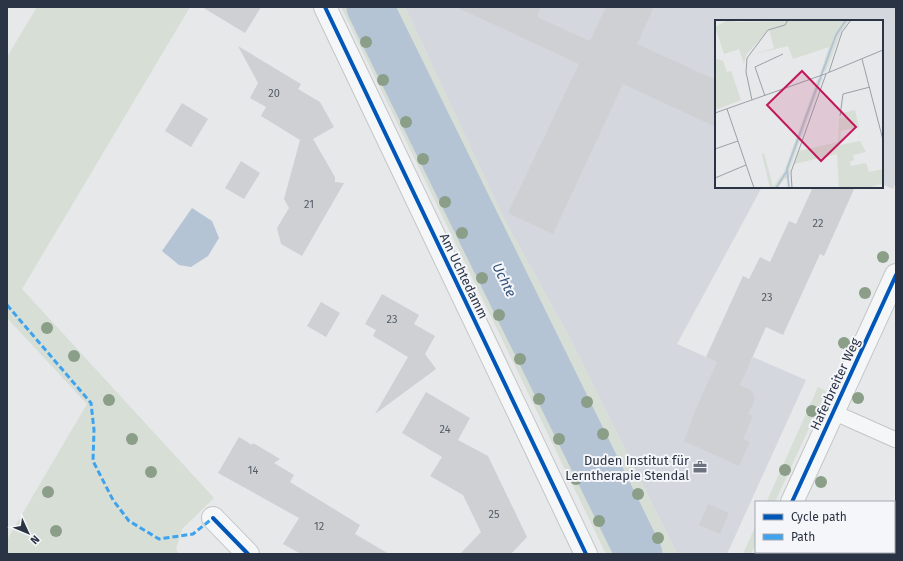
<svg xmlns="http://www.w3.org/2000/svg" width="903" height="561" font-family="'Fira Sans',sans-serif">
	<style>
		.built { fill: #d4d7dd }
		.green { fill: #d6ded6 }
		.water { fill: #b4c4d5 }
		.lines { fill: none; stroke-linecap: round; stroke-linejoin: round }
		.river { stroke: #b4c4d5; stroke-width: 47 }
		.building { fill: #ced0d3 }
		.service-casing { stroke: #c4c6c8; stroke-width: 17 }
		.minor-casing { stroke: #c4c6c8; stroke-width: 24 }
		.service { stroke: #f5f6f7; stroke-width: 15 }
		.minor { stroke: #f5f6f7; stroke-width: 22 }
		.quiet { stroke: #3ea3ec; stroke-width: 3; stroke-dasharray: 6 3; stroke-linecap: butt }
		.cycleway-casing { stroke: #f4f6f9; stroke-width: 6 }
		.cycleway { stroke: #0057b8; stroke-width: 4 }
		.tree { fill: #8a9e88 }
		.labels { text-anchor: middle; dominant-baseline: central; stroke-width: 4; stroke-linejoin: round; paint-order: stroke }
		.number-label { font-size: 11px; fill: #545c69 }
		.street-label { font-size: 13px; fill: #2b3445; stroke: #f4f6f9 }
		.poi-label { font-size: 13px; fill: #2b3445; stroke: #f4f6f9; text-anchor: end }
		.water-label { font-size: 14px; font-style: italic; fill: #34527a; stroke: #f4f6f9 }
		.inset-river { fill: none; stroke: #b4c4d5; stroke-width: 2 }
		.inset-road { fill: none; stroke: #9ba0a8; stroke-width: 1 }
		.view { fill: #c2185b; fill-opacity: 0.15; stroke: #c2185b; stroke-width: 2 }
		.inset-edge { fill: none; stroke: #2b3445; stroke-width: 2 }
	</style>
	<rect width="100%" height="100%" fill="#e6e8ea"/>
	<path class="built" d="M 405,7 L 896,7 L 896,182 L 893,189 L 882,184 L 882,21 L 716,21 L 716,187 L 762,187 L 677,344 L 744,374 L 753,357 L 806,380 L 727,554 L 677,554 L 572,342 L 504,219 Z"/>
	<g class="green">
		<path d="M 37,7 L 190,7 L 22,289 L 214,498 L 182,529 L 176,549 L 179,554 L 7,554 L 7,540 L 87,404 L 7,318 L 7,57 Z"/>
		<path d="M 341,7 L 405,7 L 504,219 L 572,342 L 677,554 L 606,554 Z"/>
		<path d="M 818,387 L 826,391 L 775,502 L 767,501 Z"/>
		<path d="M 756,525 L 756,543 L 751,554 L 743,554 Z"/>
	</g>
	<path class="water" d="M 192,208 L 212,221 L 219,238 L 208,256 L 191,267 L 179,265 L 162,251 Z"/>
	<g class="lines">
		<path class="river" d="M 370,7 L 639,554"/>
	</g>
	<g class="building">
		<path d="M 202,7 L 261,7 L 245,33 Z"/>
		<path d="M 456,7 L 541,7 L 537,17 L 590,41 L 606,7 L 654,7 L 637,44 L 716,80 L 716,127 L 623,84 L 553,234 L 508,213 L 579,64 Z"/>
		<path d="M 238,46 L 301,84 L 298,89 L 320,102 L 334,127 L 313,139 L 335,177 L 335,182 L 344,183 L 302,256 L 281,244 L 277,228 L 289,208 L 284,199 L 300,140 L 261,116 L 266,107 L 250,98 L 258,83 Z"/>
		<path d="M 182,103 L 208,119 L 191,147 L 165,131 Z"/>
		<path d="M 241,161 L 260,173 L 244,199 L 225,188 Z"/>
		<path d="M 813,187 L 855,187 L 824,256 L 820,254 L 783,335 L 766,327 L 740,385 L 751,390 L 755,399 L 748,414 L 753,416 L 743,439 L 750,442 L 739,466 L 684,441 L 695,411 L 717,362 L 706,357 L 743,276 L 749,279 L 760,257 L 770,262 L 789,221 L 796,224 Z"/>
		<path d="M 382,294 L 419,315 L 414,324 L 435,336 L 425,354 L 436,369 L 375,414 L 408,357 L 373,336 L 376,330 L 365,324 Z"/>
		<path d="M 321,302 L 340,313 L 326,337 L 307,326 Z"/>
		<path d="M 426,392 L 470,418 L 458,440 L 488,456 L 527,537 L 511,554 L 460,554 L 481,532 L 463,495 L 430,476 L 442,457 L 402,433 Z"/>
		<path d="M 239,437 L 252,445 L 253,443 L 280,459 L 274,463 L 294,475 L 290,482 L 360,525 L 355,534 L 389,554 L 301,554 L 283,544 L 299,518 L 218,473 Z"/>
		<path d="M 708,504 L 729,513 L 720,534 L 699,525 Z"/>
	</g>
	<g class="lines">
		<g class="service-casing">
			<path id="service" d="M 833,412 L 896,440"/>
		</g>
		<g class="minor-casing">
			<g id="minor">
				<path d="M 325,7 L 586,554"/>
				<path d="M 792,502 L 896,275"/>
				<path d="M 213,518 L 248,554"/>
				<path d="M 768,554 L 769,552"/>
			</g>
		</g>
		<use href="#service" class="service"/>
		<use href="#minor" class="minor"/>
		<path class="quiet" d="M 7,305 L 91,403 L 94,430 L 93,461 L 113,500 L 129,521 L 159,539 L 193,534 L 213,518"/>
		<g class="cycleway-casing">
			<g id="cycleway">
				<path d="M 325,7 L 586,554"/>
				<path d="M 792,502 L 896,275"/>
				<path d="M 213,518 L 248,554"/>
			</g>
		</g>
		<use href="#cycleway" class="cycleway"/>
	</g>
	<g class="tree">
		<circle cx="366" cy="42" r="6"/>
		<circle cx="383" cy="80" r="6"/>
		<circle cx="406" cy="122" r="6"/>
		<circle cx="423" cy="159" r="6"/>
		<circle cx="445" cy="202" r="6"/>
		<circle cx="462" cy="233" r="6"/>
		<circle cx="883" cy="257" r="6"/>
		<circle cx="482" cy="278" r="6"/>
		<circle cx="865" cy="293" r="6"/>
		<circle cx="499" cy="315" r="6"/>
		<circle cx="47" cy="328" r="6"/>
		<circle cx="844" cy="343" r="6"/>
		<circle cx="74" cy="356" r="6"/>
		<circle cx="520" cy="359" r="6"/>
		<circle cx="858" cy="398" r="6"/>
		<circle cx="539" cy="399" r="6"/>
		<circle cx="109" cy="400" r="6"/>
		<circle cx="587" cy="402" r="6"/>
		<circle cx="812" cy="411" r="6"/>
		<circle cx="603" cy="434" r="6"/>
		<circle cx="132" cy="439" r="6"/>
		<circle cx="559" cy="439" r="6"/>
		<circle cx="785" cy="470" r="6"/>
		<circle cx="151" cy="472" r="6"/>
		<circle cx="576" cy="479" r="6"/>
		<circle cx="821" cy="482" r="6"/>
		<circle cx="48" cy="492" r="6"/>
		<circle cx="638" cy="494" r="6"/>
		<circle cx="599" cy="521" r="6"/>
		<circle cx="56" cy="531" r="6"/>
		<circle cx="658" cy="538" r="6"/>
	</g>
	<defs>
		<g id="office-bare" transform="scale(1.08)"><path d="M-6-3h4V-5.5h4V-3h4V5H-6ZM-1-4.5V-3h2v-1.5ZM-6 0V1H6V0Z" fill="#6c737f" stroke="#f4f6f9" stroke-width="2.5" paint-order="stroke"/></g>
	</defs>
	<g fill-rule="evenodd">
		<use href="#office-bare" x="700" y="467"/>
	</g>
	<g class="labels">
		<g class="number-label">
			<text x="274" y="93">20</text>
			<text x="309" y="204">21</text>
			<text x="818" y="223">22</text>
			<text x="767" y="297">23</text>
			<text x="392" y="319">23</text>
			<text x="445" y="429">24</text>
			<text x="253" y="470">14</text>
			<text x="494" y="514">25</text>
			<text x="319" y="526">12</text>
		</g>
		<g class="street-label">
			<text transform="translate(464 276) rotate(64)">Am Uchtedamm</text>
			<text transform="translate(835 384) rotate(-65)">Haferbreiter Weg</text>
		</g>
		<g class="poi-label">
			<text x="689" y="460">Duden Institut für<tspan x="689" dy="15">Lerntherapie Stendal</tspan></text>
		</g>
		<g class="water-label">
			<text transform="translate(504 280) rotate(64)">Uchte</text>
		</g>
	</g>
	<g transform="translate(715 20)">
		<rect width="168" height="168" fill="#e6e8ea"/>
		<path d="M 13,0 L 22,2 L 135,0 L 126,12 L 111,51 L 105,54 L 114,27 L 78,39 L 73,26 L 36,35 L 59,28 L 54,9 L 31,35 L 29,44 L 24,29 L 9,34 L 0,7 ZM 0,38 L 8,41 L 12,52 L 16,51 L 26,80 L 0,90 ZM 108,57 L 75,148 L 74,158 L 69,159 L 63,168 L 55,168 L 47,134 L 49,133 L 58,167 L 69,152 L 102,60 ZM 140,90 L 144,107 L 126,111 L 125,125 L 145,121 L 151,132 L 138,135 L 139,140 L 135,142 L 136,146 L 151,143 L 154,152 L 168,149 L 168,164 L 150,168 L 124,168 L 122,134 L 79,144 L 84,131 L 123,122 L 124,98 L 130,97 L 127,93 Z" fill="#d6ded6"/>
		<path class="inset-river" d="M 61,168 L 72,151M 74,168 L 72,149 L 121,15 L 131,0"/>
		<path class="inset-road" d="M 147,39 L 168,120M 114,52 L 127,12 L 136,0M 50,76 L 40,47 L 68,34M 37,80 L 31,52 L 32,38 L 53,10 L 70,5 L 73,0M 12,89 L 39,168M 0,93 L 110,54 L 168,30M 125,96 L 128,74 L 155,67M 0,129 L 23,121M 0,158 L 31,145M 77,168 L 76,152 L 111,54"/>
		<path class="view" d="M 87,51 L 141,107 L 106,141 L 52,85 Z"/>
		<rect width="168" height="168" class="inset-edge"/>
	</g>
	<rect width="903" height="561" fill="none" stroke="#2b3445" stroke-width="16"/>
	<rect x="755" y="501" width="140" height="52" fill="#f4f6f9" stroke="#a4a8b1"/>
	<rect x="763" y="514" width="20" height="6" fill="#0057b8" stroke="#a4a8b1"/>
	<text x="791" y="521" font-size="12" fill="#2b3445">Cycle path</text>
	<rect x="763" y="534" width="20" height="6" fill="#3ea3ec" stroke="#a4a8b1"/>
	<text x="791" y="541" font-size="12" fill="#2b3445">Path</text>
	<g transform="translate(28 533) rotate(134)" stroke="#f4f6f9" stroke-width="3" paint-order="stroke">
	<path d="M0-3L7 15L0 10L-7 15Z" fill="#2b3445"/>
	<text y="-6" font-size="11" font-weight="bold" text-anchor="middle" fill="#2b3445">N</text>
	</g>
</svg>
